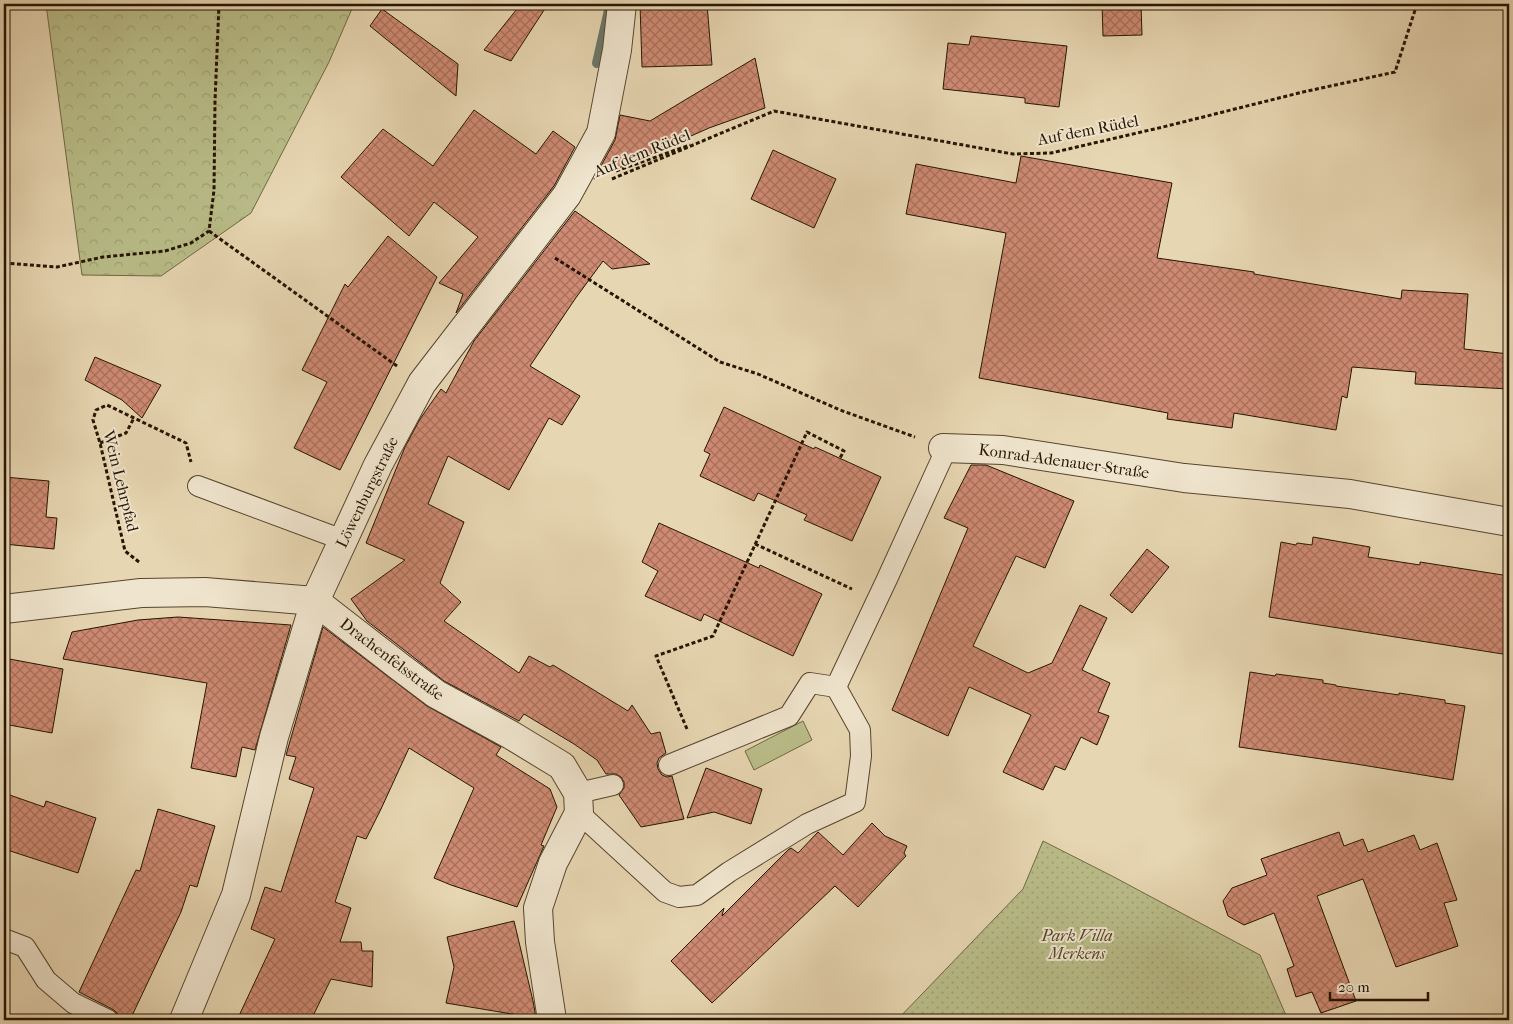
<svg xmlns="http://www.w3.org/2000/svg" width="1513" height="1024" font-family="'IM FELL French Canon',serif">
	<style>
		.grass { fill: url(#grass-dots); stroke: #706945 }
		.forest { fill: url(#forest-crowns); stroke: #706945 }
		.pitch { fill: #b9bd89; stroke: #706945 }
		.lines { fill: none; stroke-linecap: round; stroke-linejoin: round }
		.stream { stroke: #6a7768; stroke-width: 10 }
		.building { fill: url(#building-cross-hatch); stroke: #261501 }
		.service-casing { stroke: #56452d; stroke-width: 22 }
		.minor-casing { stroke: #56452d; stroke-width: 30 }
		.path { stroke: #261501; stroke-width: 3; stroke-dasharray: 4 2.5; stroke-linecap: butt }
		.service { stroke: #efe4cd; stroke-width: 20 }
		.minor { stroke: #efe4cd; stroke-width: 28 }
		.labels { text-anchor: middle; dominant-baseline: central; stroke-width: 4; stroke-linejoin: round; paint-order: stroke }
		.street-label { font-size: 16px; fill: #261501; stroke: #efe4cd }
		.park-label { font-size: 16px; font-style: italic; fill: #52472a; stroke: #efe4cd }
	</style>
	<defs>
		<pattern id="grass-dots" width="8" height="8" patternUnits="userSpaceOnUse" patternTransform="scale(1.25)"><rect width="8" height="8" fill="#b9bd89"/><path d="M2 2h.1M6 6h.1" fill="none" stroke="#9fa274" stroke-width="1.8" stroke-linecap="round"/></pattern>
		<pattern id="forest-crowns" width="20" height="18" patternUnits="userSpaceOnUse" patternTransform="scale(1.25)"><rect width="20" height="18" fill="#b9bd89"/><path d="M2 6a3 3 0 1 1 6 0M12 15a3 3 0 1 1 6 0" fill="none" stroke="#9fa274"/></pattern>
		<pattern id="building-cross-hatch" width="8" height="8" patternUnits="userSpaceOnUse" patternTransform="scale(1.25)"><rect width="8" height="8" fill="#cf8a73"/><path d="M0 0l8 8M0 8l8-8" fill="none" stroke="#a8705c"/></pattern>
	</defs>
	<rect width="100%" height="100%" fill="#e7d6b2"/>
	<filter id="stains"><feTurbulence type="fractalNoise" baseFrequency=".004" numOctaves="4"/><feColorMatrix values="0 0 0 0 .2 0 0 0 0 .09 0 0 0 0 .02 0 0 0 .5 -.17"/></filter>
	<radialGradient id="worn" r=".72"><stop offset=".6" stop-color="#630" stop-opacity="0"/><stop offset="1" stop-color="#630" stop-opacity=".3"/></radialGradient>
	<path class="grass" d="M 1043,841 L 1112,876 L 1260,955 L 1288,1020 L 897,1020 L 1023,889 Z"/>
	<path class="forest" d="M 46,4 L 354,4 L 329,62 L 251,213 L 161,276 L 82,275 Z"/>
	<path class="pitch" d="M 803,721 L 812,740 L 754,770 L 745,751 Z"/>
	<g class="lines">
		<path class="stream" d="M 597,63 L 609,10"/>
	</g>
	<g class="building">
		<path d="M 521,4 L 548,4 L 511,61 L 484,50 Z"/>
		<path d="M 640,4 L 707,4 L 712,65 L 642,67 Z"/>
		<path d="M 1102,4 L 1141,4 L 1142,35 L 1103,36 Z"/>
		<path d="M 382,9 L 458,64 L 456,96 L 370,26 Z"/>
		<path d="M 971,36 L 1067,46 L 1059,107 L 1025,103 L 1025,98 L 943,89 L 948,43 L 969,45 Z"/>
		<path d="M 755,58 L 765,108 L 709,128 L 594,179 L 615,140 L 620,115 L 650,121 Z"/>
		<path d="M 474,110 L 536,154 L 553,131 L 575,147 L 554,186 L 456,313 L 463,294 L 439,283 L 478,237 L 434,202 L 409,236 L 341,177 L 383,129 L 433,166 Z"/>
		<path d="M 773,150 L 836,179 L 814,228 L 751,199 Z"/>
		<path d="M 1021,156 L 1172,183 L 1157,258 L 1254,272 L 1254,274 L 1401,299 L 1402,290 L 1468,294 L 1464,349 L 1509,354 L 1509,389 L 1415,384 L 1416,372 L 1352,367 L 1347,398 L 1342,396 L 1336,430 L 1234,413 L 1232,428 L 1167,419 L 1168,413 L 979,378 L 1006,233 L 906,214 L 916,164 L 1016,183 Z"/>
		<path d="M 575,211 L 650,264 L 612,269 L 603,261 L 575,299 L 530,366 L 580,396 L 562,425 L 549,418 L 509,490 L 448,456 L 428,504 L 464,522 L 440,583 L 461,602 L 444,621 L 519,673 L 529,656 L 550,667 L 553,665 L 628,711 L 632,705 L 651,734 L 660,732 L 666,753 L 659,758 L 657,763 L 658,769 L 662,775 L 667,777 L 672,776 L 684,819 L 641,827 L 619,795 L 624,788 L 624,782 L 621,777 L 616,774 L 606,774 L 597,760 L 574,744 L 524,714 L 519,721 L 444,681 L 367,621 L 351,599 L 405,560 L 366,543 L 405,447 L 420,419 L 441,389 L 446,393 L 474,341 Z"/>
		<path d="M 388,236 L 437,277 L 340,470 L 294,448 L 327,382 L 302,370 L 345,284 L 348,287 Z"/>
		<path d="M 95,357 L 161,385 L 142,418 L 122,400 L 85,380 Z"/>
		<path d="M 724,407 L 814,449 L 815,447 L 881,477 L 852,541 L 804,520 L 807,515 L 758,493 L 754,501 L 700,476 L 710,454 L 704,451 Z"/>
		<path d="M 971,465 L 986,465 L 1074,501 L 1045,568 L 1016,556 L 973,646 L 1028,673 L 1052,663 L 1080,605 L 1107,618 L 1082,670 L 1110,683 L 1098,712 L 1109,716 L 1097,745 L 1081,737 L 1065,770 L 1055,766 L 1043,790 L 1003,772 L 1031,715 L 969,687 L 948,736 L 892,710 L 968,528 L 944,518 Z"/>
		<path d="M 4,477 L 49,481 L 46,517 L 57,518 L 54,549 L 4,544 Z"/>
		<path d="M 659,523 L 759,568 L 760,565 L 822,594 L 793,656 L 704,614 L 701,621 L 645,596 L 658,571 L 642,562 Z"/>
		<path d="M 1313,537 L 1370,547 L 1368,557 L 1420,565 L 1420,562 L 1509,576 L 1509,655 L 1269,617 L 1281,542 L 1296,545 L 1297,543 L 1312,545 Z"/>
		<path d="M 1147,549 L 1169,567 L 1132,613 L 1110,595 Z"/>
		<path d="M 178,617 L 291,625 L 255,750 L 242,747 L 236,777 L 191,768 L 207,683 L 63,659 L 72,632 L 138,620 Z"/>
		<path d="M 323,627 L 427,706 L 501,747 L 496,755 L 550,789 L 557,807 L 541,845 L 544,846 L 517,907 L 451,885 L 434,878 L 474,788 L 409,748 L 381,809 L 366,839 L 357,836 L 335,902 L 351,908 L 340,942 L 361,942 L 362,951 L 373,951 L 372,987 L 331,979 L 311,1020 L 237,1020 L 275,939 L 251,929 L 265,887 L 281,892 L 314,788 L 289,779 L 296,757 L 286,755 Z"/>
		<path d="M 4,658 L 63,669 L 52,733 L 4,724 Z"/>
		<path d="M 1250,672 L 1275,676 L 1276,674 L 1300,677 L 1323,680 L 1323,683 L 1336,685 L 1336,686 L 1399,695 L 1399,693 L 1445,700 L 1445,703 L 1465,706 L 1453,780 L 1356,764 L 1239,747 Z"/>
		<path d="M 706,768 L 762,789 L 751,824 L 714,812 L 687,818 Z"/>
		<path d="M 4,793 L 44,807 L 46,801 L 96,818 L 78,873 L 4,849 Z"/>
		<path d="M 158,809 L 215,826 L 197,887 L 190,885 L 181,912 L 130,1020 L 120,1020 L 118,1014 L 114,1010 L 79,992 L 136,870 L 140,871 Z"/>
		<path d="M 872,823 L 885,836 L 907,846 L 904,853 L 906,856 L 858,907 L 835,886 L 712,1003 L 671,961 L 724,908 L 722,916 L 789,849 L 791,848 L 798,853 L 818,832 L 843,855 Z"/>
		<path d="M 1339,832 L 1344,846 L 1363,839 L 1368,852 L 1414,835 L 1420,850 L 1437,843 L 1457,900 L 1444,903 L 1458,946 L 1396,967 L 1363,879 L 1317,896 L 1356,1001 L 1321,1013 L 1312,992 L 1296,997 L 1287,969 L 1294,966 L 1274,913 L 1244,925 L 1228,916 L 1223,901 L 1232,888 L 1267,875 L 1261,859 Z"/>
		<path d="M 514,921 L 533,1001 L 536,1018 L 446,1003 L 454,967 L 447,937 Z"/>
		<path d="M 68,1014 L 81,1020 L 65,1020 Z"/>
	</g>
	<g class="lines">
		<g class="service-casing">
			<g id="service">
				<path d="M 198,486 L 343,540"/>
				<path d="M 836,687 L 887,579 L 944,454 L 943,448"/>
				<path d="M 669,765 L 789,716 L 810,683 L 836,687"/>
				<path d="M 578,793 L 613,785"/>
				<path d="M 579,813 L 665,892 L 679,897 L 697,895 L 729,872 L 807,824 L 855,802 L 861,756 L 860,730 L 836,687"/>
				<path d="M 4,939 L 25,947 L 46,980 L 73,1003 L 108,1020"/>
			</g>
		</g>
		<g class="minor-casing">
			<g id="minor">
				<path d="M 943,448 L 1003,450 L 1184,478 L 1350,494 L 1509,522"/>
				<path d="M 4,609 L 141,593 L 205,592 L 315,601 L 400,667 L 436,694 L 511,735 L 562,766 L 578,793 L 579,813 L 553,863 L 538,908 L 540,942 L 552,1020"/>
				<path d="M 184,1020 L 236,895 L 274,737 L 315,601 L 378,465 L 422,383 L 567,195 L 601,133 L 617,50 L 622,4"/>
			</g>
		</g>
		<g class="path">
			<path d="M 616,171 L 690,145"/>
			<path d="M 612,179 L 774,111 L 1013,154 L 1051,153 L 1163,127 L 1303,92 L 1395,72 L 1417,4"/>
			<path d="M 209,231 L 397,366"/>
			<path d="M 555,258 L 720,362 L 758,374 L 840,410 L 915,437"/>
			<path d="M 4,263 L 57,267 L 103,257 L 165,251 L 191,243 L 209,231 L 214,190 L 215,101 L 219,4"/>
			<path d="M 100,443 L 126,433 L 134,418"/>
			<path d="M 755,544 L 852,589"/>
			<path d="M 139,562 L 125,551 L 100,443 L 93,420 L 96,410 L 107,405 L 186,443 L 191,462"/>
			<path d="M 687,729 L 656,656 L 713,636 L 807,432 L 844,451 L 840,458"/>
		</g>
		<use href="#service" class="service"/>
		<use href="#minor" class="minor"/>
	</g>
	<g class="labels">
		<g class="street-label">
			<text transform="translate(1088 130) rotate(-11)">Auf dem Rüdel</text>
			<text transform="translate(642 153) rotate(-22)">Auf dem Rüdel</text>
			<text transform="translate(1064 461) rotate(8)">Konrad-Adenauer-Straße</text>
			<text transform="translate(121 481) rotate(76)">Wein Lehrpfad</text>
			<text transform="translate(367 492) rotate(-64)">Löwenburgstraße</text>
			<text transform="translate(392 659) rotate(37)">Drachenfelsstraße</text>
		</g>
		<g class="park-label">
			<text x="1077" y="935">Park Villa<tspan x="1077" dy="18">Merkens</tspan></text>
		</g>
	</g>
	<rect width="1513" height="1024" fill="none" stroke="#e7d6b2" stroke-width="20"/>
	<rect x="5" y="5" width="1503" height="1014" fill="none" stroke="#261501" stroke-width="2.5"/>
	<rect x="10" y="10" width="1493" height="1004" fill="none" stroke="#261501"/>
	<path d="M1330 992v8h98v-8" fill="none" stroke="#261501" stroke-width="2.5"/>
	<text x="1338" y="992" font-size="15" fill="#261501" stroke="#efe4cd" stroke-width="4" paint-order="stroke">20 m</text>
	<rect width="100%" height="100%" filter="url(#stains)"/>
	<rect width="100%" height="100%" fill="url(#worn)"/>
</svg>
